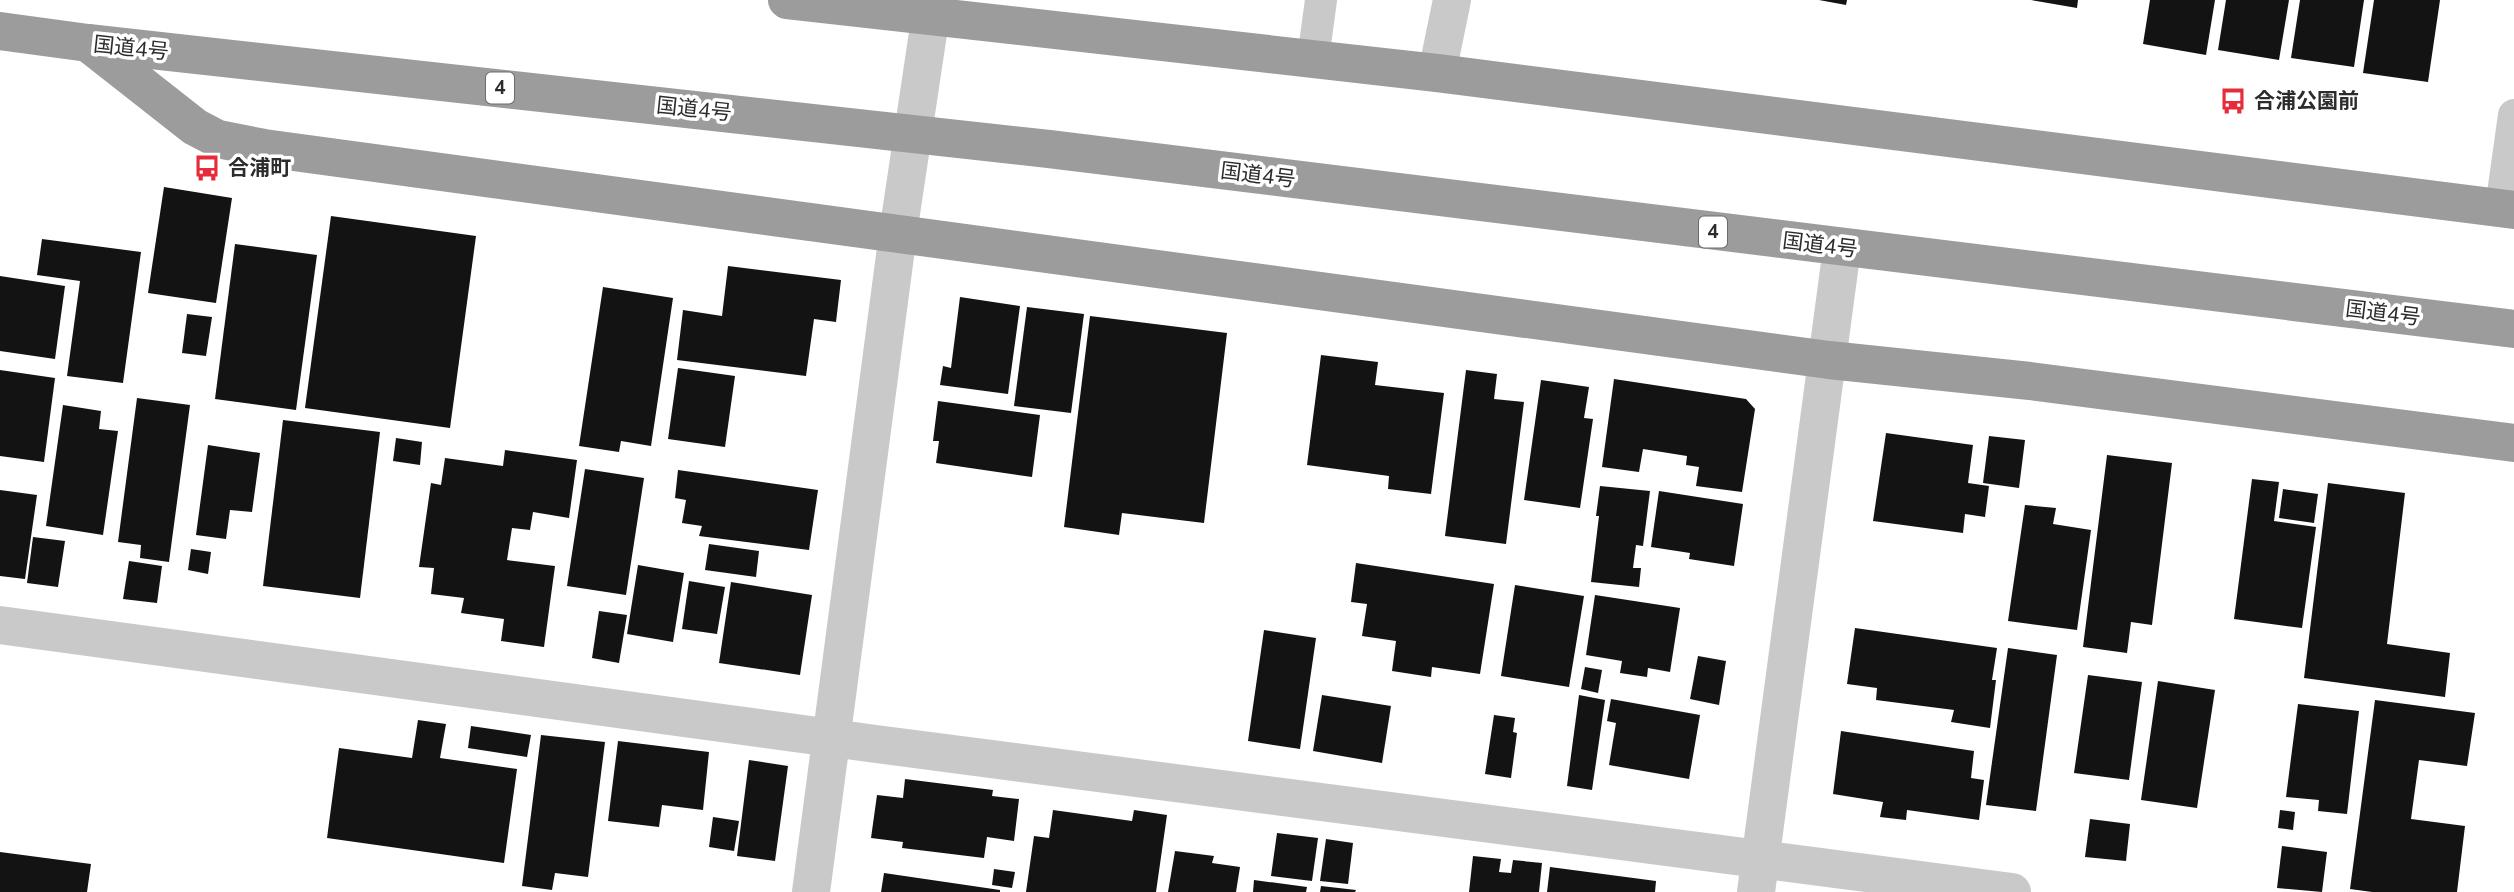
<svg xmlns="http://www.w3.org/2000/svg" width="2514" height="892" font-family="'Nunito Sans','Noto Sans JP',sans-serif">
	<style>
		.building { fill: #131313 }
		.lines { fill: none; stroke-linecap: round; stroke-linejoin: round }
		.service { stroke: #c9c9c9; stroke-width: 32 }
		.minor { stroke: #c9c9c9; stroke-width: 38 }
		.tertiary { stroke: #c9c9c9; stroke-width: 38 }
		.trunk { stroke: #9c9c9c; stroke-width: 38 }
		.labels { text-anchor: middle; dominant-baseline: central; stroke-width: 7; stroke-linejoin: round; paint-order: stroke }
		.shield { fill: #fff; stroke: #6b6b6b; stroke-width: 2 }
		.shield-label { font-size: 19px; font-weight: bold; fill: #2c2c2c }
		.street-label { font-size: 21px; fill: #2c2c2c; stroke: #fff }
		.poi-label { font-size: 21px; font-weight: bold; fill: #2c2c2c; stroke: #fff; text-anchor: start }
	</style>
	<rect width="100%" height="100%" fill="#fff"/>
	<g class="building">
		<path d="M 1819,0 L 1847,0 L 1846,5 Z"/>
		<path d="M 2031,0 L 2078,0 L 2077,8 Z"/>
		<path d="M 2150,0 L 2215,0 L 2206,55 L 2143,44 Z"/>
		<path d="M 2226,0 L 2289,0 L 2279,60 L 2218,50 Z"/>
		<path d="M 2300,0 L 2364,0 L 2354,67 L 2291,58 Z"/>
		<path d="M 2374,0 L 2440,0 L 2428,82 L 2363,73 Z"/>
		<path d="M 164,187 L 232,198 L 216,303 L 148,293 Z"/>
		<path d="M 331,216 L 476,236 L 450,428 L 305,408 Z"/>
		<path d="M 42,239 L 141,252 L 123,383 L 67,376 L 80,281 L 37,275 Z"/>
		<path d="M 235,244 L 317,255 L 296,410 L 215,399 Z"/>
		<path d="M 728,266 L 841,280 L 836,322 L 814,319 L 806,376 L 677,360 L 683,310 L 722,316 Z"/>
		<path d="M 0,276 L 65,286 L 55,359 L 0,351 Z"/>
		<path d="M 603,287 L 673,298 L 651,446 L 621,441 L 619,452 L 579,446 Z"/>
		<path d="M 960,297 L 1020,306 L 1008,394 L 940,385 L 943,366 L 951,368 Z"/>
		<path d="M 1027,307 L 1084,314 L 1071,413 L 1014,406 Z"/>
		<path d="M 187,314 L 212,317 L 206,356 L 182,353 Z"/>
		<path d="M 1090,316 L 1227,333 L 1204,523 L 1122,513 L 1119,535 L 1064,527 Z"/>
		<path d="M 1321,355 L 1378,362 L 1375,385 L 1444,393 L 1431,494 L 1388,489 L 1389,476 L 1307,465 Z"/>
		<path d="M 678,368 L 735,376 L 725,447 L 668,439 Z"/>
		<path d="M 0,370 L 55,378 L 44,462 L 0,456 Z"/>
		<path d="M 1466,370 L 1497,374 L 1494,399 L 1524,402 L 1506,544 L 1445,536 Z"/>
		<path d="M 1614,379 L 1746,399 L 1755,409 L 1742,492 L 1696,486 L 1699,467 L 1686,465 L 1687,456 L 1643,449 L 1639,472 L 1602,467 Z"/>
		<path d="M 1541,380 L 1589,387 L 1584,418 L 1593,419 L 1580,508 L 1524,500 Z"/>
		<path d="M 137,398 L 190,405 L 169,562 L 140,558 L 141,545 L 118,542 Z"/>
		<path d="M 938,401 L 1040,415 L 1032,477 L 936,463 L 939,441 L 933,441 Z"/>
		<path d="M 63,405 L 101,411 L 99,429 L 118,431 L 103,535 L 46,526 Z"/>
		<path d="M 283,420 L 380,432 L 360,598 L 263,586 Z"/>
		<path d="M 1886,433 L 1973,445 L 1968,483 L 1989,486 L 1985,517 L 1965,514 L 1963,533 L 1873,521 Z"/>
		<path d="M 1989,436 L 2025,440 L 2019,488 L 1983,483 Z"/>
		<path d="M 396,438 L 422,442 L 420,465 L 393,461 Z"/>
		<path d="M 208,445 L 260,453 L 252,512 L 230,510 L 226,539 L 196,535 Z"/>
		<path d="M 505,450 L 577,460 L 569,518 L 533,512 L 530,530 L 512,528 L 507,560 L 555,566 L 544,647 L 501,641 L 504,619 L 461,613 L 464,598 L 431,594 L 434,568 L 419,567 L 431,483 L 441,485 L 445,458 L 503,466 Z"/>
		<path d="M 2107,455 L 2172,463 L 2152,625 L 2131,622 L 2127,653 L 2083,647 Z"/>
		<path d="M 585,469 L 644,478 L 626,595 L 567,586 Z"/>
		<path d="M 678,470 L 818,490 L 809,550 L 699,536 L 702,526 L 682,523 L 686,500 L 675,498 Z"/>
		<path d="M 2252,479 L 2279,482 L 2274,521 L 2316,527 L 2302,628 L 2234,619 Z"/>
		<path d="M 2328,483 L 2405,493 L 2387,644 L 2450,653 L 2445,697 L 2304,678 Z"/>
		<path d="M 1600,486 L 1650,491 L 1643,546 L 1636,545 L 1633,568 L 1641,568 L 1639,587 L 1591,582 L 1599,516 L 1596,516 Z"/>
		<path d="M 2283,489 L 2318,494 L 2314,523 L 2279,518 Z"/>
		<path d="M 0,490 L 37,495 L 25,579 L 0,576 Z"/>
		<path d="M 1659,491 L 1743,504 L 1734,566 L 1689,559 L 1690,553 L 1651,547 Z"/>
		<path d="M 2025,505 L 2056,508 L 2053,524 L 2091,530 L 2077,630 L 2008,621 Z"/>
		<path d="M 33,537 L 65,541 L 58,587 L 27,583 Z"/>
		<path d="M 709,544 L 759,551 L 756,577 L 705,570 Z"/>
		<path d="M 191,549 L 211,552 L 208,574 L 188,570 Z"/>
		<path d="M 129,561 L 162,566 L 157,603 L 123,599 Z"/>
		<path d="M 1356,563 L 1494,584 L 1480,674 L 1432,667 L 1431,677 L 1392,671 L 1396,641 L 1362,636 L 1367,604 L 1351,602 Z"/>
		<path d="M 638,565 L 684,573 L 673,642 L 627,634 Z"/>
		<path d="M 689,581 L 725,587 L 717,634 L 682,629 Z"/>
		<path d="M 731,582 L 812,595 L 800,675 L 719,663 Z"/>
		<path d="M 1515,585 L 1584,596 L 1569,687 L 1501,676 Z"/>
		<path d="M 1595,595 L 1680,608 L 1670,672 L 1648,668 L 1647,677 L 1620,673 L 1622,661 L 1586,655 Z"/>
		<path d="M 599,611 L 627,615 L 619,663 L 592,658 Z"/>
		<path d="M 1855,628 L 1997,648 L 1992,680 L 1996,680 L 1990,728 L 1951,722 L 1954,710 L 1876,700 L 1877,688 L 1847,684 Z"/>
		<path d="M 1264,630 L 1316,638 L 1300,749 L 1248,741 Z"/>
		<path d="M 2008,648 L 2057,655 L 2036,811 L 1986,805 Z"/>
		<path d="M 1698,656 L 1726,661 L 1719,705 L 1690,699 Z"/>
		<path d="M 1585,667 L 1602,670 L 1598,693 L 1581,689 Z"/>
		<path d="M 2088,675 L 2142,682 L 2129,780 L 2074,773 Z"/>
		<path d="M 2158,681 L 2215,690 L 2197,808 L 2141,800 Z"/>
		<path d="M 1322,695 L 1391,706 L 1382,763 L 1313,751 Z"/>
		<path d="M 1579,695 L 1605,700 L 1592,790 L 1567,786 Z"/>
		<path d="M 1611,699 L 1700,715 L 1689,779 L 1609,765 L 1616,723 L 1607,721 Z"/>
		<path d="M 2375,700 L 2475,713 L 2467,766 L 2419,760 L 2411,819 L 2465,826 L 2457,892 L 2372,892 L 2350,889 Z"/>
		<path d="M 2298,704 L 2359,711 L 2347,814 L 2318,811 L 2319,800 L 2286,797 Z"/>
		<path d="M 1494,715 L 1515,718 L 1513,732 L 1517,733 L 1511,778 L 1485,774 Z"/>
		<path d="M 418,720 L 446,724 L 440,758 L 517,769 L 504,863 L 327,838 L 339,748 L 412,758 Z"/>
		<path d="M 471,726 L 531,735 L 527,757 L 468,748 Z"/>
		<path d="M 1841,731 L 1974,751 L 1971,778 L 1984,780 L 1979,820 L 1907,810 L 1906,820 L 1880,817 L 1883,802 L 1833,794 Z"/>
		<path d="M 541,735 L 605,742 L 588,877 L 555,873 L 552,890 L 522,886 Z"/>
		<path d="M 618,741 L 709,752 L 703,810 L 662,805 L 659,827 L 608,821 Z"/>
		<path d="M 749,760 L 788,766 L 775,861 L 737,856 Z"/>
		<path d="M 905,779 L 993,790 L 992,796 L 1019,799 L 1014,841 L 987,837 L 984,858 L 902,848 L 903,842 L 871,838 L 877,795 L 903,798 Z"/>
		<path d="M 1053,810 L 1132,821 L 1134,810 L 1167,815 L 1156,892 L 1026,892 L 1034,836 L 1049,838 Z"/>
		<path d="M 2280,810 L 2295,812 L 2293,830 L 2278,828 Z"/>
		<path d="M 713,817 L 739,821 L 734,851 L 709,847 Z"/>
		<path d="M 2090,819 L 2130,824 L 2126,861 L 2085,857 Z"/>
		<path d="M 1277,833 L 1318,838 L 1312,881 L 1271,876 Z"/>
		<path d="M 1326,839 L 1353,843 L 1348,884 L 1320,881 Z"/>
		<path d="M 2282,846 L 2327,852 L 2322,892 L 2277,888 Z"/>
		<path d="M 1175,851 L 1214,856 L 1212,863 L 1240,867 L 1236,892 L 1168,892 Z"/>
		<path d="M 0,852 L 91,864 L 87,892 L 0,892 Z"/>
		<path d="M 1473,856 L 1501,859 L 1499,872 L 1511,873 L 1513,860 L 1542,863 L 1539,892 L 1469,892 Z"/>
		<path d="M 1550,867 L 1656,881 L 1655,892 L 1547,892 Z"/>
		<path d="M 994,869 L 1015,872 L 1012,888 L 992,885 Z"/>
		<path d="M 884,873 L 1000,890 L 1000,892 L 881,892 Z"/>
		<path d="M 1254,880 L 1307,887 L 1306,892 L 1253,892 Z"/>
		<path d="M 1321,886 L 1356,890 L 1355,892 L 1320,892 Z"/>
	</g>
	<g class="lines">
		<g class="service">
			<path d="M 1313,59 L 1321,0"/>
			<path d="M 2501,208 L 2514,115"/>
		</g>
		<path class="minor" d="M 1437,73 L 1452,0"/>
		<g class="tertiary">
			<path d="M 0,625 L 876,744 L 2012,892"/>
			<path d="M 811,892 L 898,233 L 933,0"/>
			<path d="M 1756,892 L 1842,248"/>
		</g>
		<g class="trunk">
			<path d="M 787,0 L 1437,73 L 2514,210"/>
			<path d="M 0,31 L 88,43 L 1049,149 L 2514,329"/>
			<path d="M 88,43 L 195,127 L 218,139 L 264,148 L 1829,360 L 2030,381 L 2514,443"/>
		</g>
	</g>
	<defs>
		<g id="bus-bare" transform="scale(2.1)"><path d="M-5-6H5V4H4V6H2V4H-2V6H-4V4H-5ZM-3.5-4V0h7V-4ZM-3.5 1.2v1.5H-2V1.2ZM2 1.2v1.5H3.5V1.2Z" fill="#e62c38" stroke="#fff" stroke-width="2.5" paint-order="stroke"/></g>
	</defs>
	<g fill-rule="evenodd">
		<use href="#bus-bare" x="2233" y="101"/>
		<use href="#bus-bare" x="207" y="168"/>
	</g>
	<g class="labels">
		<g class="shield">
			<rect x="486" y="72.5" width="28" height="31" rx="5"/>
			<rect x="1699" y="216.5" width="28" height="31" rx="5"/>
		</g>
		<g class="shield-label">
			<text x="500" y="88">4</text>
			<text x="1713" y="232">4</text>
		</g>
		<g class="street-label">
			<text transform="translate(131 48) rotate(6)">国道4号</text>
			<text transform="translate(694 109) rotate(6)">国道4号</text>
			<text transform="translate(1258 175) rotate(7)">国道4号</text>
			<text transform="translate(1820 245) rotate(7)">国道4号</text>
			<text transform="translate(2383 313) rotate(7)">国道4号</text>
		</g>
		<g class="poi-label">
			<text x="2254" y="101">合浦公園前</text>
			<text x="228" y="168">合浦町</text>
		</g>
	</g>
</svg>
